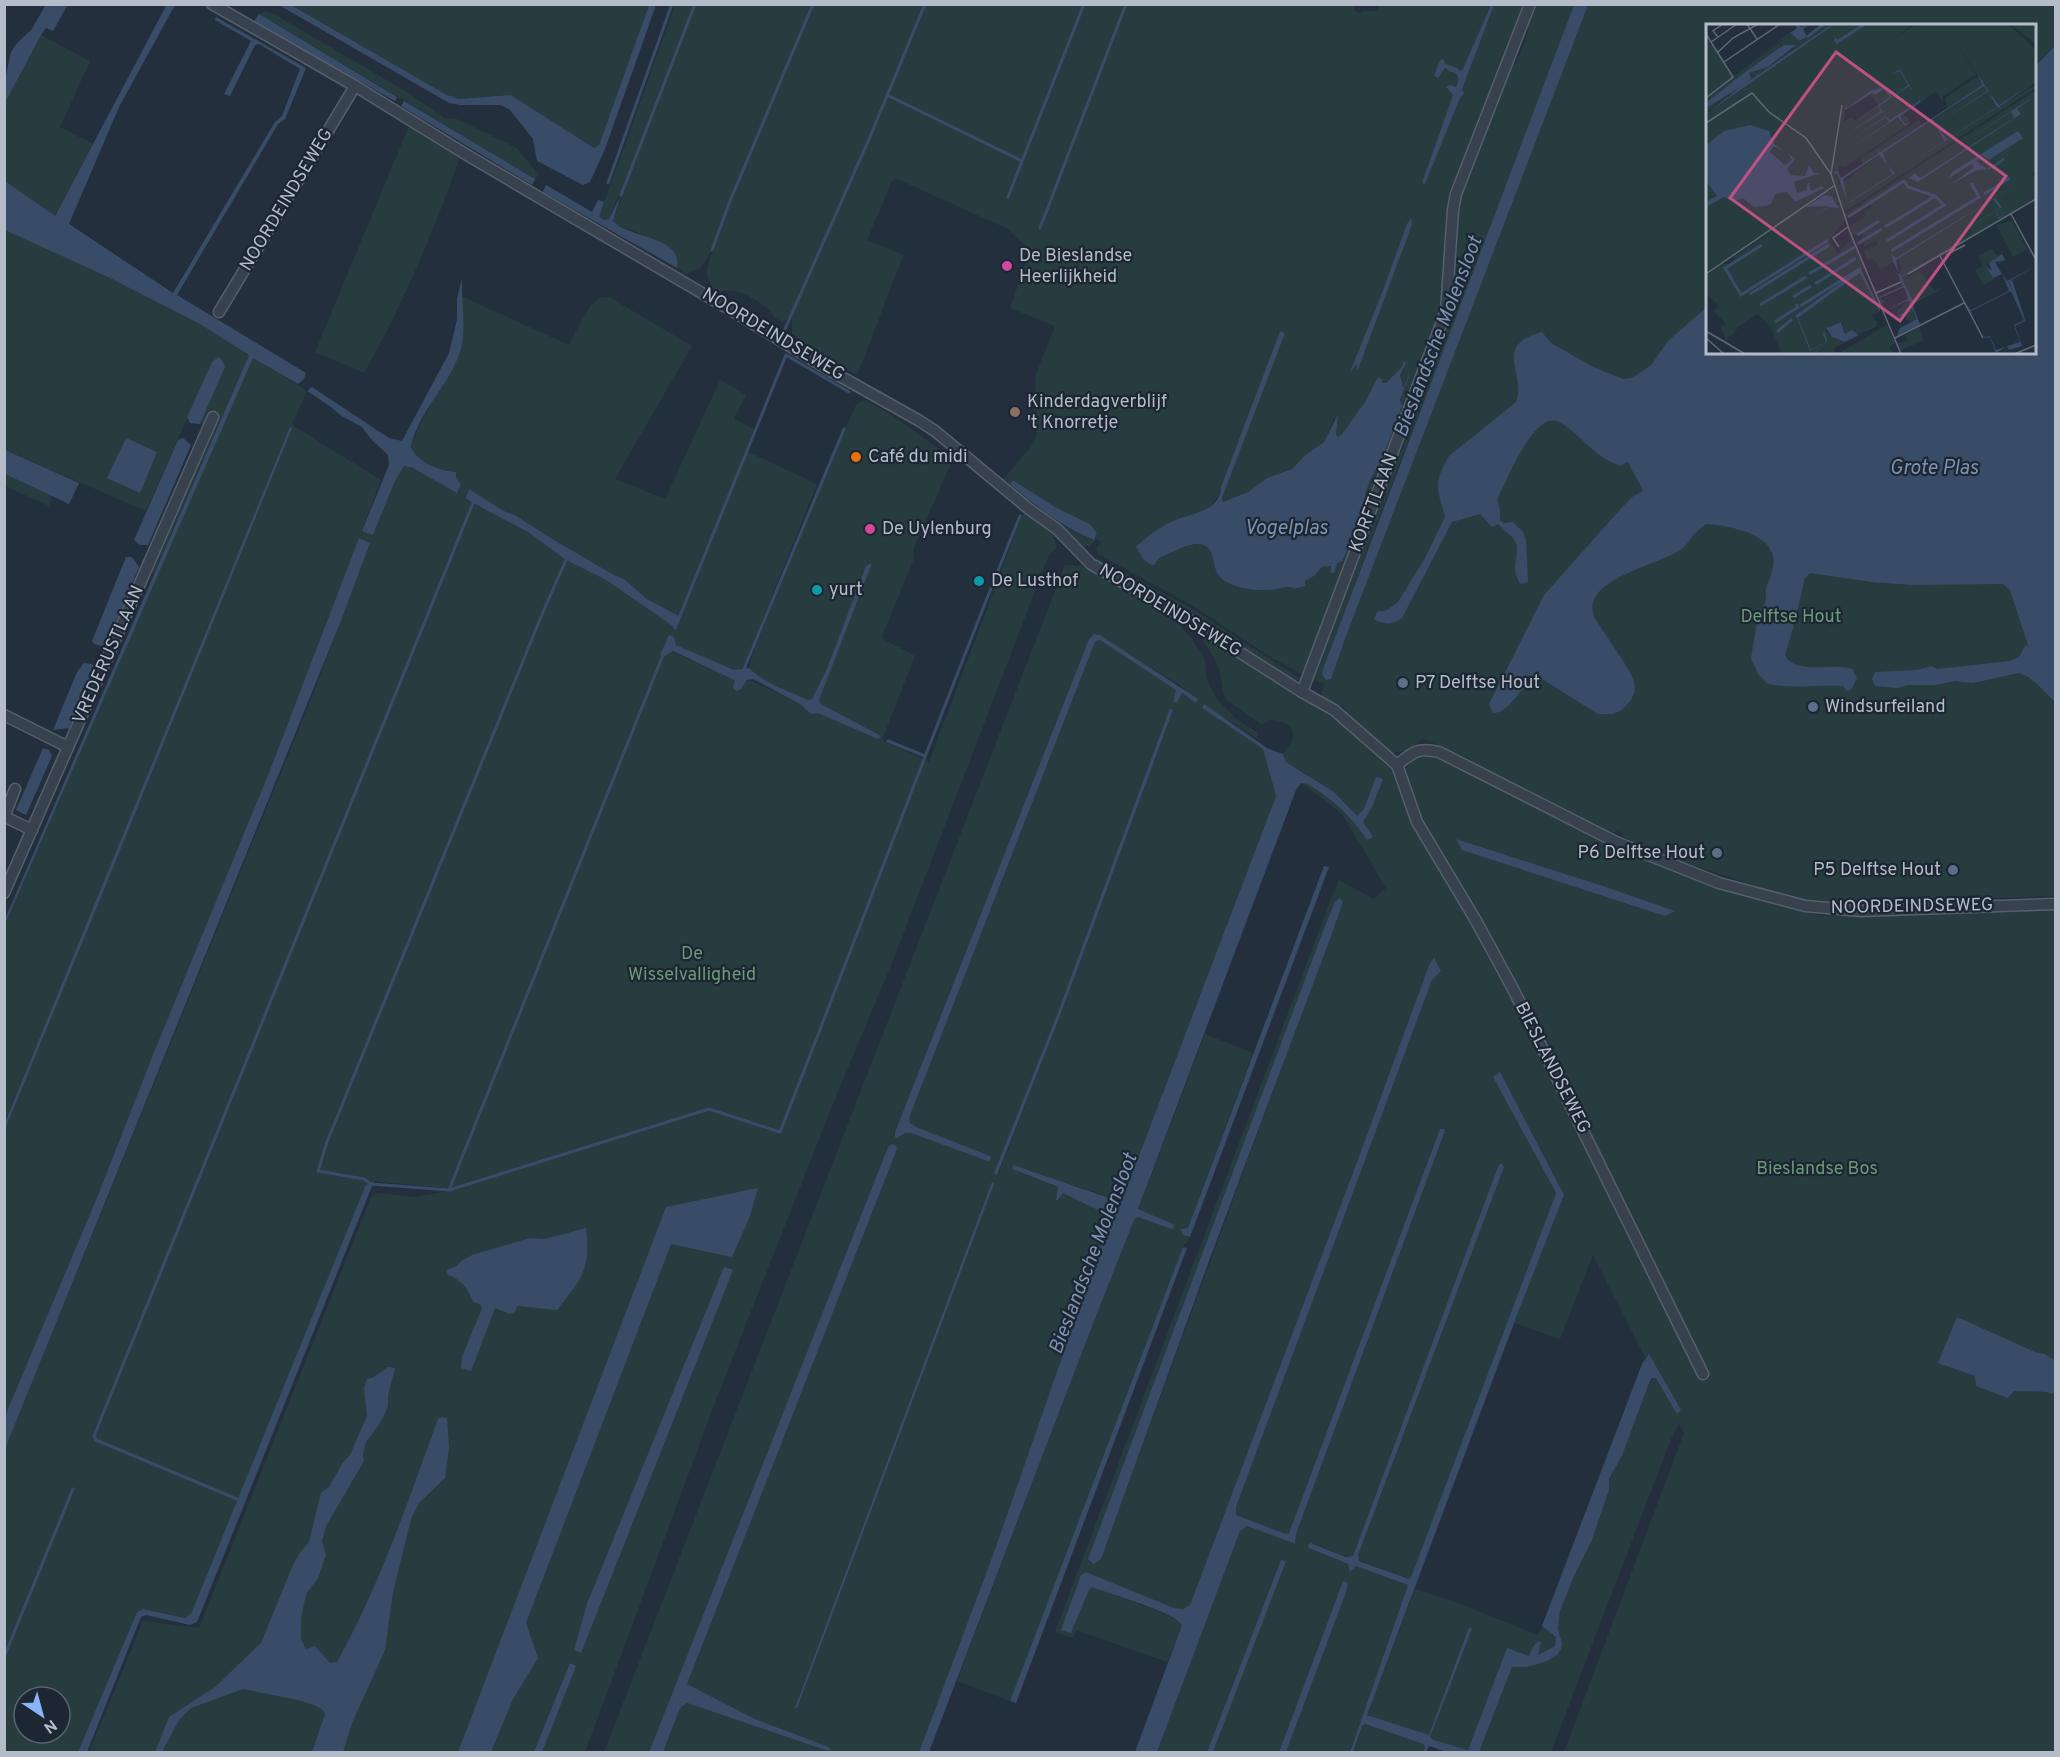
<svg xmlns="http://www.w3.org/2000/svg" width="2060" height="1757" font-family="Overpass,sans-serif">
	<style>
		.green { fill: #263c3f; fill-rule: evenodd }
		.water { fill: #394c67 }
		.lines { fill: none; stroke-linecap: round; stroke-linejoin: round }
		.stream { stroke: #394c67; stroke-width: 3 }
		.minor-casing { stroke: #565f6c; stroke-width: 13 }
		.minor { stroke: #38414e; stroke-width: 10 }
		.hotel-dot { fill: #d1479c; stroke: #1d2633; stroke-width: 2 }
		.education-dot { fill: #8d6e63; stroke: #1d2633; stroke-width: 2 }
		.food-dot { fill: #e8710a; stroke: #1d2633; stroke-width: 2 }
		.culture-dot { fill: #0f9aa8; stroke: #1d2633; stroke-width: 2 }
		.service-dot { fill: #5c6f8a; stroke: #1d2633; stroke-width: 2 }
		.labels { text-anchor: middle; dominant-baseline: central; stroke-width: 4.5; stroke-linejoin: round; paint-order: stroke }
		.street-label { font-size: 18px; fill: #b4bcc9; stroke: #1d2633 }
		.poi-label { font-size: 18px; fill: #b4bcc9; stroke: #1d2633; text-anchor: start }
		.park-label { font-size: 18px; fill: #6b9a76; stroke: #1d2633 }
		.water-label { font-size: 20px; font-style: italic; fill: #7c92b1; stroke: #1d2633 }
		.inset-river { fill: none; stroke: #394c67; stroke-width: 3 }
		.inset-road { fill: none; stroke: #5e6776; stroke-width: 1.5 }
		.view { fill: #bd5182; fill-opacity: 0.15; stroke: #bd5182; stroke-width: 3 }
		.inset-edge { fill: none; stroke: #b4bcc9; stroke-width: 3 }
	</style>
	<rect width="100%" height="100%" fill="#242f3e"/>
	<g class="green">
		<path d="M 1353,4 L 1355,11 L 1360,13 L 1364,11 L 1377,11 L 1379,5 L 1524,5 L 1455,184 L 1444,309 L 1304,675 L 1272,658 L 1193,606 L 1098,554 L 1096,549 L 1101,542 L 1096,539 L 1089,547 L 1079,544 L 1007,486 L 1009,484 L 1003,479 L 1030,448 L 1037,435 L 1034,409 L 1036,374 L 1055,326 L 1010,308 L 1031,248 C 1022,245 1014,234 1006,228 L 897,179 L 892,181 L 867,240 L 904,255 C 887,294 874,335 857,375 L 823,356 L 792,334 L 792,319 C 787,320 784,322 779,320 C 773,318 773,314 769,310 C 758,300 732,284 718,293 L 710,287 L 711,283 C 702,274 709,262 713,252 L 711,251 C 705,261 702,272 689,272 L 687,275 L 677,268 L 678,262 L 644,235 L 617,225 L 613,221 L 622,197 L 619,195 L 609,219 L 605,220 L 599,217 L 675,5 ZM 1280,331 L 1284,333 L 1222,498 L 1223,502 L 1248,492 L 1267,478 L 1292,469 L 1304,456 L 1324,442 L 1335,416 L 1336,435 L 1338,437 L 1348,429 L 1380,377 L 1382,383 L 1386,383 L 1402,367 L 1403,363 L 1407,361 L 1400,375 L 1402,389 L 1411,371 L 1400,400 L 1402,406 L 1381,462 L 1370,480 L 1343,560 L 1337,564 L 1332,573 L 1331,567 L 1322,567 L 1314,576 L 1305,581 L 1305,586 L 1294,589 C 1285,584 1264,591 1253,590 C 1247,589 1240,586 1235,584 C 1207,576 1222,565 1210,549 C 1202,539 1180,546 1172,552 C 1168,555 1163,555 1159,558 C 1158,558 1154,564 1154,565 C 1138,555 1142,553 1147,537 L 1182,517 L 1196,515 L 1209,508 L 1219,495 L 1221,487 ZM 1013,480 L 1055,507 L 1090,524 L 1097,533 L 1094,540 C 1063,529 1034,507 1010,484 Z"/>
		<path d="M 291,5 L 649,5 L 599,145 L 594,148 L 511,95 L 459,99 L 445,94 Z"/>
		<path d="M 1535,5 L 2055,5 L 2055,896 L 1852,903 L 1832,899 C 1822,907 1812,903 1801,900 L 1667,857 L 1622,836 L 1623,833 L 1617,831 L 1611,834 L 1471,765 L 1470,760 L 1463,756 L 1462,758 L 1423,738 C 1412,747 1404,755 1389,751 L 1345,712 L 1346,708 L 1320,699 L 1325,682 L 1323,684 L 1314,680 L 1314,674 L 1398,453 L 1402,450 L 1415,416 L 1413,412 L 1451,310 L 1457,211 L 1460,199 L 1510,67 L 1516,64 L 1529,30 L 1526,25 ZM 1708,26 L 2034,26 L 2034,352 L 1708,352 ZM 1450,333 L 1322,674 L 1377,523 Z"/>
		<path d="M 266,11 L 279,17 L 407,92 L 445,118 L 457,119 L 517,148 L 539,175 L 535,179 L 259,14 Z"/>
		<path d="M 41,35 L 90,61 L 60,127 L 93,144 L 54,216 L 5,181 L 5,103 Z"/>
		<path d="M 409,126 L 459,158 L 458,163 C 432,235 402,307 364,373 L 315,352 Z"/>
		<path d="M 5,229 L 110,278 L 198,323 L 249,355 L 154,574 L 149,572 L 205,426 L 200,424 L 225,367 L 212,362 L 146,511 L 5,450 Z"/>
		<path d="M 461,296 L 569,345 C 575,334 589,301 601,297 C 602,297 610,298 611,298 L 692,346 L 615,479 L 665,499 L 720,380 L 746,395 L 734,419 L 754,429 L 746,451 L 817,484 L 743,669 L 734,670 L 671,644 L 668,650 L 740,682 L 751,681 L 797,702 L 821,704 L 819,700 L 866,566 L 826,671 L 812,699 L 808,700 C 789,691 764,683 749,668 L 753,653 L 820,485 L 856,405 L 865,400 L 887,412 L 953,459 L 915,545 L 913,552 L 914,559 L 882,636 L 883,639 L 915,656 L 882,740 L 929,762 L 1024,511 L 1053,534 L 1057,547 L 1049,555 L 892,963 L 835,1099 L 716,1400 L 585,1752 L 89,1752 L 143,1621 L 199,1628 L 371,1197 L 377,1193 L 415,1197 L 449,1191 L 452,1184 L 445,1188 L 374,1181 L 369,1183 L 191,1615 L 185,1618 L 143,1609 L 137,1612 L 78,1752 L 5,1752 L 5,1449 L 313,694 L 370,543 L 359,539 L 270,770 L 154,1052 L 98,1195 L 5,1416 L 5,924 L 253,357 L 307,391 L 292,425 L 381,480 L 362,530 L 373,535 L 395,481 L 404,466 L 461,484 L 456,478 L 456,472 C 440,471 418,463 411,447 L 419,426 L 461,351 ZM 470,489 L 506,512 L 516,515 L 549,537 L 614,575 L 624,579 L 647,599 L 679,616 L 674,627 L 606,580 L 566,560 L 528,532 L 473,503 ZM 24,1697 L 60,1697 L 60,1733 L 24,1733 Z"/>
		<path d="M 5,474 L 52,496 L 49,506 L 5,486 Z"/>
		<path d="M 1096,557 L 1191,608 L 1301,679 L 1292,681 L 1284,676 L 1188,613 L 1096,562 Z"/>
		<path d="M 1065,565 L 1082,566 L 1149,600 L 1168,612 L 1192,639 L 1204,657 L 1207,680 L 1217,699 L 1236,719 L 1257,732 L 1257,739 L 1234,723 L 1202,708 L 1263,749 L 1276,796 L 1124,1195 L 1116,1200 L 1077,1186 L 1012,1169 L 1058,1188 L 1056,1199 L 1058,1200 L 1063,1192 L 1102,1212 L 1107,1217 L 1106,1231 L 994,1552 L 919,1752 L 663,1752 L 680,1708 L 687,1703 L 825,1750 L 829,1749 L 828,1747 L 755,1719 L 687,1684 L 897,1149 L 896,1146 L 888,1147 L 649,1752 L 604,1752 ZM 1097,634 L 1181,686 L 1196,703 L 1181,693 L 1173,699 L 1177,690 L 1100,640 L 1095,642 L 909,1118 L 912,1126 L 990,1156 L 990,1160 L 911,1133 L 894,1134 L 1089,639 L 1091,636 ZM 1171,708 L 1173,710 L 1060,1016 L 998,1175 L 998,1163 L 1057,1015 ZM 994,1184 L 797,1708 L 796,1708 Z"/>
		<path d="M 1193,625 L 1317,706 L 1349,730 L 1373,753 L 1408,768 L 1409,763 L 1418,756 L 1435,754 L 1724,889 L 1799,911 L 1817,915 L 1835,916 L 2055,910 L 2055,1752 L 1564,1752 L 1684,1433 L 1679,1424 L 1671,1439 L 1551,1752 L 1479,1752 L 1512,1667 L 1527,1667 L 1562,1643 L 1558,1629 L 1560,1611 L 1574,1576 L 1592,1540 L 1609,1490 L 1609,1480 L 1622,1456 L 1649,1383 L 1655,1377 L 1593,1255 L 1560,1339 L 1514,1323 L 1563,1197 L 1493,1077 L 1556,1193 L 1411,1577 L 1409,1579 L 1359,1560 L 1358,1555 L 1504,1167 L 1499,1164 L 1353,1556 C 1337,1558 1323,1542 1309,1544 L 1310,1548 L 1348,1564 L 1352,1570 L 1355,1565 L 1408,1585 L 1350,1752 L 1286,1752 L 1345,1595 L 1342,1583 L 1279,1752 L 1213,1752 L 1285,1561 L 1281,1560 L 1207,1752 L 1157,1752 L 1240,1531 L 1247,1526 L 1295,1543 L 1296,1534 L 1445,1132 L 1443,1129 L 1440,1129 L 1289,1533 L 1286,1534 L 1235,1515 L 1236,1507 L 1432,980 L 1436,975 L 1429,965 L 1357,1162 L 1190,1605 L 1183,1609 L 1174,1608 L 1086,1572 L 1071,1633 L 1089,1590 L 1092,1587 L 1156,1610 L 1180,1622 L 1182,1626 L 1167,1662 L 1076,1630 L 1073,1638 L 1055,1632 L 1329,904 L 1339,880 L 1374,899 L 1386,888 L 1342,814 L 1302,783 L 1307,774 L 1286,762 L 1283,754 C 1285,750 1290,745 1292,741 C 1298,726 1281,720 1270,720 L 1262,725 L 1227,700 L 1223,693 L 1220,672 L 1214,658 ZM 1335,902 L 1343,902 L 1101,1558 L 1088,1559 Z"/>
		<path d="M 1205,1034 L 1253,1053 L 1188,1228 L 1181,1228 L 1183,1235 L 1190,1237 L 1183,1247 L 1010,1701 L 957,1681 L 1091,1329 L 1134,1220 L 1138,1217 L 1171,1229 L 1138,1210 Z"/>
		<path d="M 1415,1589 L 1453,1601 L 1538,1635 L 1542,1626 L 1556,1637 L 1555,1646 L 1537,1656 L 1540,1647 L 1534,1645 L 1530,1656 L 1507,1649 L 1468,1750 L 1434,1740 L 1430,1737 L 1472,1629 L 1469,1627 L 1429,1736 L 1367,1715 Z"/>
		<path d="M 1365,1724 L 1423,1744 L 1425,1747 L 1423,1752 L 1353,1752 L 1362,1726 Z"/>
	</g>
	<g class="water">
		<path d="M 46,4 L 66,5 L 67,6 L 53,31 L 46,28 L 41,35 L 5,103 L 6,75 L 11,52 L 17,43 L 32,29 Z"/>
		<path d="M 167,4 L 175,5 L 119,107 L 69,224 L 173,293 L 275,122 L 282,116 L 300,69 L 259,44 L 255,45 L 230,96 L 224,94 L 251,41 L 215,20 L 216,17 L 306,68 L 285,119 L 278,124 L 177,295 L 306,373 L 304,379 L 298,384 L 253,358 L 5,924 L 5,919 L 249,355 L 198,323 L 110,278 L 5,230 L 5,181 L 55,216 Z"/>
		<path d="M 279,5 L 291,5 L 445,94 L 459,99 L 511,95 L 594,148 L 599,145 L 649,5 L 656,5 L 605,149 L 590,182 L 583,185 L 537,161 L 533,139 L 510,110 L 501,105 L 460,105 L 449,103 Z"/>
		<path d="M 1491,5 L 1494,5 L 1462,89 L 1464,93 L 1460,98 L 1425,184 L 1422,183 L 1453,95 L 1446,87 L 1450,85 L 1456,87 C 1459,81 1460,77 1454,72 L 1451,72 L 1445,68 L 1438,78 L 1434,76 L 1439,62 L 1443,58 L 1445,64 L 1457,68 L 1460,71 L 1463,69 Z"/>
		<path d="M 1574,5 L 1588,5 L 1346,636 L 1331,679 L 1326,680 L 1322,674 L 1323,669 Z"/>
		<path d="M 259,14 L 397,97 L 395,101 L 254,22 Z"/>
		<path d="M 2055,46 L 2055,702 L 2036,683 L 2027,676 L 2019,673 L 1973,683 L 1955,681 L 1936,685 L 1907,685 L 1898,688 L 1875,686 L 1872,679 L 1875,672 L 1918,670 L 1931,666 L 1937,669 L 2010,661 L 2019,657 L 2025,646 L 2028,645 L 2010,590 L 2003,584 L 1912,585 L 1872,582 L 1810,573 L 1805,578 L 1793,628 L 1785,655 C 1794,675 1833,663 1852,669 L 1857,678 L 1851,690 L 1847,691 L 1843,686 C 1817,685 1793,689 1768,684 L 1758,674 L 1751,658 L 1757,621 L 1763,614 L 1760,611 C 1761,608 1764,606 1765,603 C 1767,599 1765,593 1766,589 C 1769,577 1777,566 1772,553 C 1765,532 1725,525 1706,524 C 1703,527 1698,530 1695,533 C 1691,537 1688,544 1683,548 C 1662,565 1580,578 1594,617 L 1629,670 L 1634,681 L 1635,691 L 1631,700 L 1622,710 L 1613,714 L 1598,714 L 1542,679 L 1536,678 C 1521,685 1509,714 1493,713 L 1489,704 L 1544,595 L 1616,514 L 1632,497 L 1643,491 C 1639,480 1632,473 1629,463 L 1626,462 L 1621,466 C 1604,461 1592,449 1579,437 C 1573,432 1564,423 1556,421 C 1532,415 1506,482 1497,500 L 1500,509 L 1500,520 L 1504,523 L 1513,522 L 1523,532 L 1526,540 L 1528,582 L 1521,584 C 1510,571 1518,559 1517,545 L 1513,538 L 1498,524 L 1492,527 L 1480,514 L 1452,522 L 1402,618 C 1393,625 1384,625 1374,619 L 1377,612 L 1387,610 L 1398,602 L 1425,558 L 1445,517 C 1438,489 1432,485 1449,456 L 1516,402 C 1527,372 1491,346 1542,332 L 1551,343 L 1593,367 L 1623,379 L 1632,378 L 1651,365 L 1668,341 L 1707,307 L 1708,352 L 2034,352 L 2035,67 Z"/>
		<path d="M 404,101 L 535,179 L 532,185 L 401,106 Z"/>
		<path d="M 546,185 L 592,212 L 598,200 L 604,202 L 599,217 L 605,220 L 609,219 L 621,195 L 613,221 C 627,238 684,236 677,268 L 543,192 Z"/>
		<path d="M 1411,218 L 1412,224 L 1407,238 L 1357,372 L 1357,364 L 1350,372 L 1382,293 L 1407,224 Z"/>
		<path d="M 462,278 C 461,301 467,330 460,352 C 449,386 418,412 411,447 C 418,463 440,471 456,472 L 456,478 L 461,484 L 457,493 L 413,468 L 404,466 L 395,481 L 373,535 L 362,531 L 389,465 L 388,455 L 371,439 L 362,427 L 340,415 L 331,407 L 307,391 L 312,387 L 389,438 L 402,441 L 449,353 L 457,320 L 457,299 Z"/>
		<path d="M 1280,331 L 1285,333 L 1222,498 L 1223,502 L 1248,492 L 1267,478 L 1292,469 L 1304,456 L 1324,442 L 1338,414 L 1336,435 L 1338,437 L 1342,434 L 1365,402 L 1378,377 L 1382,379 L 1382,383 L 1386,383 L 1402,367 L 1403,362 L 1407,361 L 1400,375 L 1403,388 L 1412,369 L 1400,400 L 1402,406 L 1381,462 L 1370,480 L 1365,495 L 1367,498 L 1343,560 L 1337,564 L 1334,573 L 1331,573 L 1331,566 L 1322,567 L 1314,576 L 1305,581 L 1305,586 L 1294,589 L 1290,587 C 1284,587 1281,588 1276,589 C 1260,592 1235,589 1222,579 C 1215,573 1215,566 1213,558 C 1207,529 1173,553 1159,558 L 1154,565 L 1151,565 L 1143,559 L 1136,547 C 1144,539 1153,532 1162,527 C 1168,523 1177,519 1184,517 C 1200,512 1220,508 1221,487 Z"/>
		<path d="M 218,357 L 222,360 L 225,367 L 200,424 L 190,423 L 187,417 L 212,362 Z"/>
		<path d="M 290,427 L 292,428 L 92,919 L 5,1129 L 5,1123 Z"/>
		<path d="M 126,438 L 157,452 L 140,493 L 107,478 Z"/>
		<path d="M 183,438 L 191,445 L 148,545 L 140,545 L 134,540 L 178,440 Z"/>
		<path d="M 5,450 L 79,483 L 69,504 L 5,474 Z"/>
		<path d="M 1013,480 L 1055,507 L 1090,524 L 1097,533 L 1094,540 C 1062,527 1036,506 1010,484 Z"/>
		<path d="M 469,489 L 506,512 L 515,515 L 549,537 L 614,575 L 624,579 L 647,599 L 679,616 L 674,627 L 606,580 L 566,560 L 528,532 L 473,503 L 466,498 Z"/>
		<path d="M 359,538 L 370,543 L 342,618 L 5,1449 L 5,1416 L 98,1195 L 154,1052 L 270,770 Z"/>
		<path d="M 126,557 L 132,557 L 139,567 L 105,647 L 94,644 L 92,641 Z"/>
		<path d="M 872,563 L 819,700 L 821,704 L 881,736 L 878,739 L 818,713 L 811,714 L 800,704 L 753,679 L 747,680 L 740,690 L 736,691 L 733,688 L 735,681 L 732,679 L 673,651 L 665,656 L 660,655 L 669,635 L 674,637 L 676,645 L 734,670 L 749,668 C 764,683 789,691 808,700 L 812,699 L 826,671 L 866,566 Z"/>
		<path d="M 1094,634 L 1100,635 L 1198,699 L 1196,703 L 1182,693 L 1177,702 L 1173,702 L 1176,690 L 1100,640 L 1095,642 L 909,1118 L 910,1123 L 916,1127 L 990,1156 L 991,1159 L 988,1161 L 911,1133 L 905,1133 L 897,1138 L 895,1137 L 895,1132 L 1089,639 Z"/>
		<path d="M 84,663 L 92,664 L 96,667 L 69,728 L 53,730 L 77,672 Z"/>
		<path d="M 1204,704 L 1267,748 L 1283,754 L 1286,762 L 1334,792 L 1357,816 L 1364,809 L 1376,777 L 1383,779 L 1372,807 L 1363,822 L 1373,837 L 1367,840 C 1351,815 1331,798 1306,783 L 1301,783 L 1296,790 L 1138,1209 L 1173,1224 L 1174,1227 L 1171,1229 L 1138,1217 L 1134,1220 L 1091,1329 L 929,1752 L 919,1752 L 994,1552 L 1106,1231 L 1107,1217 L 1102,1212 L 1063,1193 L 1058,1200 L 1056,1200 L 1058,1187 L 1012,1169 L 1013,1165 L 1115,1200 L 1124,1195 L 1276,796 L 1263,749 L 1202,708 Z"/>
		<path d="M 1170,708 L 1173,710 L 1060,1016 L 997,1175 L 994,1173 L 998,1163 L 1057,1015 Z"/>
		<path d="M 43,748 L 49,750 L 52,756 L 26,815 L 16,810 Z"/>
		<path d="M 1456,839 L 1606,887 L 1675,911 L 1665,916 L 1462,850 Z"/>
		<path d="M 1324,866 L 1329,867 L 1190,1237 L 1183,1235 L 1180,1229 L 1188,1228 Z"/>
		<path d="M 1340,898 L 1343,902 L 1330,939 L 1209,1261 L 1101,1559 L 1094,1564 L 1088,1559 L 1325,926 L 1335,902 Z"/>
		<path d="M 1434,958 L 1441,971 L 1432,980 L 1236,1507 L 1236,1515 L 1286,1534 L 1289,1533 L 1440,1129 L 1444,1129 L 1445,1131 L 1296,1534 L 1295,1544 L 1293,1543 L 1247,1526 L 1240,1531 L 1157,1752 L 1135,1752 L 1182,1625 C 1175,1612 1109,1594 1092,1587 L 1089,1590 L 1071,1633 L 1061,1630 L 1081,1575 L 1086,1572 L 1174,1608 L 1183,1609 L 1190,1605 L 1357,1162 L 1429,965 Z"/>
		<path d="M 1500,1072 L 1564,1195 L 1514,1323 L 1367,1715 L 1429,1735 L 1469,1627 L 1472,1629 L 1430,1737 L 1434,1740 L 1468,1750 L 1507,1648 L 1529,1656 L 1534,1645 L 1539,1641 L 1541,1642 L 1538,1655 L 1555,1646 L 1556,1637 L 1542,1626 L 1642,1364 L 1649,1354 L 1681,1410 L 1677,1414 L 1656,1378 L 1652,1378 L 1649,1383 L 1622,1456 L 1609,1479 L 1609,1490 L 1592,1540 L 1574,1576 L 1560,1611 L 1558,1629 L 1562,1643 L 1561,1649 L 1557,1655 L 1547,1661 L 1527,1667 L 1512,1667 L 1479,1752 L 1447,1752 L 1429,1746 L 1426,1752 L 1423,1752 L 1425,1747 L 1423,1744 L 1365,1724 L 1362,1726 L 1353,1752 L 1350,1752 L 1408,1585 L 1356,1566 L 1350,1572 L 1348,1564 L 1309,1548 L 1308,1545 L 1311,1543 L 1346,1557 L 1353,1556 L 1499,1164 L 1502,1164 L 1504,1167 L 1358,1555 L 1359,1561 L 1409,1579 L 1411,1577 L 1556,1193 L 1493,1077 Z"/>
		<path d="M 892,1144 L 896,1146 L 897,1149 L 687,1684 L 755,1719 L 829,1747 L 830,1750 L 825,1750 L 687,1703 L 680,1708 L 663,1752 L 649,1752 L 888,1147 Z"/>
		<path d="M 374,1181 L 197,1622 L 190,1625 L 146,1615 L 141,1617 L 87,1752 L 78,1752 L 137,1612 L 143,1609 L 185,1618 L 191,1614 L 365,1187 L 369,1183 Z"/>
		<path d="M 992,1182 L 994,1184 L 797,1708 L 795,1708 Z"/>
		<path d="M 758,1188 L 750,1216 L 732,1257 L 671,1244 L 526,1623 L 538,1658 L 513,1699 L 491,1752 L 458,1752 L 666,1207 Z"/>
		<path d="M 586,1228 C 591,1270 582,1278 557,1310 L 517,1306 L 515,1312 L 510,1314 L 495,1308 L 471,1371 L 461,1368 L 462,1357 L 482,1308 L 480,1304 L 473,1302 C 468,1289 462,1280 448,1275 L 446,1270 L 457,1266 L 461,1261 L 472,1255 L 530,1238 L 545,1239 Z"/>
		<path d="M 1183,1247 L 1187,1248 L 1016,1703 L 1010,1701 Z"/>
		<path d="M 724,1267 L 733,1270 L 581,1653 L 574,1650 L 587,1604 Z"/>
		<path d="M 1957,1317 L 2035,1352 L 2045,1354 L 2055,1361 L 2055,1394 C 2039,1390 2031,1392 2014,1391 L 2008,1398 L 1976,1386 L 1975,1376 L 1938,1363 Z"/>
		<path d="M 388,1367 L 395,1368 L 388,1395 L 388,1406 L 382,1420 L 366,1442 L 363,1454 L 364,1461 L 326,1526 L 322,1541 L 326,1555 L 318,1578 L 306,1594 L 301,1619 L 301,1639 L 306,1649 L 315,1646 L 330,1663 L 337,1662 C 380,1585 408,1501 438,1419 L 442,1417 L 447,1418 L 449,1447 L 445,1478 L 419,1503 L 411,1519 L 393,1592 L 385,1650 L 352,1723 L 343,1752 L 312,1752 L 325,1714 L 323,1710 L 314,1705 L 298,1700 L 243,1689 L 191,1708 L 179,1720 L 162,1752 L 155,1752 L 169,1717 L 215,1687 L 261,1643 L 293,1565 L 299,1554 L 309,1542 L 321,1493 L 329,1487 L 342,1464 L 350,1455 L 363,1425 L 367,1416 L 364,1388 L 367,1379 L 374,1377 Z"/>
		<path d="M 1281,1560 L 1286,1561 L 1213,1752 L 1207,1752 Z"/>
		<path d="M 1343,1581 L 1348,1583 L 1345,1595 L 1286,1752 L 1279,1752 Z"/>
		<path d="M 570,1663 L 576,1666 L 542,1752 L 534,1752 Z"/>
	</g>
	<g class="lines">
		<g class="stream">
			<path d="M 887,95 L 1022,161"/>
			<path d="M 608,183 L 672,4"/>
			<path d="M 621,195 L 695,4"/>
			<path d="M 1008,197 L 1084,4"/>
			<path d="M 1040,228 L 1126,4"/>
			<path d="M 712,250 L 730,201 L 813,4"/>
			<path d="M 785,329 L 870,137 L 925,4"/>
			<path d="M 566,560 L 543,612 L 327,1142 L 318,1171 L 364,1179 L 371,1184 L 449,1190 L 709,1109 L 780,1132 C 861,927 937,720 1020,516"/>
			<path d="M 675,628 L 786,355 L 849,392"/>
			<path d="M 744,669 L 844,429"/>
			<path d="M 888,741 L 925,756"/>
			<path d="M 449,1190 L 663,655"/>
			<path d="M 237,1499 L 96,1440 L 94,1436 L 473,503"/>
			<path d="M 4,1657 L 73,1489"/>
		</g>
		<g class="minor-casing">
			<g id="minor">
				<path d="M 212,4 L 355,86 L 467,155 L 729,309 L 829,370 L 918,420 L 935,431 L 1029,509 L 1057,529 L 1091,564 L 1181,615 L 1302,692 L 1334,710 L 1397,765 L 1417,822 L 1475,919 L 1512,987 L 1703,1374"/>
				<path d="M 219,312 L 355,86"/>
				<path d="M 1302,692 L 1446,311 L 1453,210 L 1456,194 L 1530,4"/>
				<path d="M 4,715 L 68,747"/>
				<path d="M 1397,765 C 1413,752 1418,747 1439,752 L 1616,842 L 1719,883 L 1805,906 L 1861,911 L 2056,904"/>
				<path d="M 4,817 L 15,789"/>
				<path d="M 5,817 L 32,830"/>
				<path d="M 4,893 L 213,417"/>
			</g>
		</g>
		<use href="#minor" class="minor"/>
	</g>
	<g class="hotel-dot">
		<circle cx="1007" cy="266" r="6"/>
		<circle cx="870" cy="529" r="6"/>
	</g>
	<circle class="education-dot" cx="1015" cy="412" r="6"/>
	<circle class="food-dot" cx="856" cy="457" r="6"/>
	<g class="culture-dot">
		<circle cx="979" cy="581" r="6"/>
		<circle cx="817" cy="590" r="6"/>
	</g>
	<g class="service-dot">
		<circle cx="1403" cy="683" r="6"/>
		<circle cx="1813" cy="707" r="6"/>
		<circle cx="1717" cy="853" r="6"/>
		<circle cx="1953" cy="870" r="6"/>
	</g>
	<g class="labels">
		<g class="street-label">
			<text transform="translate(287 200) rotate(-59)">NOORDEINDSEWEG</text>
			<text transform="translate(773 335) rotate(31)">NOORDEINDSEWEG</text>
			<text transform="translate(1374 503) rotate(-69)">KORFTLAAN</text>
			<text transform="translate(1170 611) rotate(31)">NOORDEINDSEWEG</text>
			<text transform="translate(109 655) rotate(-66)">VREDERUSTLAAN</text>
			<text transform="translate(1912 907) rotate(-1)">NOORDEINDSEWEG</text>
			<text transform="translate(1552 1068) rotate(63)">BIESLANDSEWEG</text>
		</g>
		<g class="poi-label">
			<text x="1019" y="256">De Bieslandse<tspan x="1019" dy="21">Heerlijkheid</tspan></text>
			<text x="1027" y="402">Kinderdagverblijf<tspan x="1027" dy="21">'t Knorretje</tspan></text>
			<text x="868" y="457">Café du midi</text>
			<text x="882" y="529">De Uylenburg</text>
			<text x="991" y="581">De Lusthof</text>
			<text x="829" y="590">yurt</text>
			<text x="1415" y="683">P7 Delftse Hout</text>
			<text x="1825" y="707">Windsurfeiland</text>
			<text x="1705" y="853" text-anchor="end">P6 Delftse Hout</text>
			<text x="1941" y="870" text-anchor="end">P5 Delftse Hout</text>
		</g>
		<g class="park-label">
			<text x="1791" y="617">Delftse Hout</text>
			<text x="692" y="954">De<tspan x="692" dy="21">Wisselvalligheid</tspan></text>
			<text x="1817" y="1169">Bieslandse Bos</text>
		</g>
		<g class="water-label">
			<text transform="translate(1439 337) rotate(-69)">Bieslandsche Molensloot</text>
			<text x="1934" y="469">Grote Plas</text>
			<text x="1286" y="529">Vogelplas</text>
			<text transform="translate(1094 1254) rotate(-69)">Bieslandsche Molensloot</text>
		</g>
	</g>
	<g transform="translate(1706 24)">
		<rect width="330" height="330" fill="#242f3e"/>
		<path d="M 119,0 L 126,0 L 0,88 L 0,13 L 28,52 L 86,9 L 95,17 ZM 86,20 L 87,25 L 62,43 L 43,49 L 45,53 L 29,57 ZM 129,0 L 208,0 L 180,20 L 210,0 L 302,0 L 330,26 L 330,58 L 294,81 L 330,61 L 330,64 L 140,187 L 138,184 L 139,190 L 330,66 L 330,147 L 325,151 L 330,151 L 330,174 L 203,250 L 199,255 L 213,246 L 229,267 L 208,278 L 192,247 L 196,244 L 192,235 L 196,231 L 189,235 L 186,230 L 187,236 L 174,245 L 168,235 L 162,236 L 158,227 L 172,221 L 169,216 L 158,223 L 156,208 L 148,212 L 143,202 L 160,192 L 158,188 L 166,183 L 163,179 L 140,194 L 124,215 L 131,229 L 146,215 L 158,244 L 89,293 L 91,295 L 154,249 L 173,284 L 166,291 L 170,301 L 154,310 L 145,306 L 140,310 L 136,298 L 123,301 L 120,307 L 128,314 L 139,318 L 146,315 L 128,324 L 129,330 L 112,330 L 123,322 L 109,330 L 76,330 L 64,303 L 52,290 L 26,306 L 33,303 L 20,317 L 15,302 L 21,301 L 7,287 L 13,282 L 0,269 L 0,252 L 16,240 L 26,240 L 29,234 L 26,234 L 87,194 L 0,249 L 0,90 ZM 245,9 L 282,68 L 278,62 L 177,129 L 178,135 L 173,131 L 132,162 L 133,141 L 139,143 L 205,99 L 198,90 L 194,92 L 199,101 L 204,98 L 199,102 L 193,93 L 183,97 L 213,77 L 211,72 L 215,78 L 230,68 L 237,78 L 237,72 L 270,50 ZM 163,69 L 173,82 L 149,97 L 146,93 L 138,97 L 140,84 ZM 118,170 L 133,181 L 103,183 L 103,182 ZM 305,0 L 330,0 L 330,21 L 328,19 ZM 272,52 L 276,61 L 241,85 L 239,74 ZM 213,96 L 216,101 L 157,140 L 154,135 ZM 306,197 L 321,225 L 307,233 L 290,201 ZM 286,225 L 291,232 L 296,230 L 300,236 L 292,240 L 291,235 L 280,240 L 289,255 L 277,261 L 269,246 L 277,242 L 272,232 ZM 203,276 L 211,295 L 207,297 L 200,296 L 199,290 L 193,292 L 191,287 ZM 181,301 L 189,319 L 183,324 L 189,330 L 131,330 ZM 213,303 L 218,316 L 194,327 L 191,320 L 201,316 L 199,311 Z" fill="#263c3f" fill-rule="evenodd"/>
		<path d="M 89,0 L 96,3 L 103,0 L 97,5 L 101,13 L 93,17 L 85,9 L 38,42 L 91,4 ZM 126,0 L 129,0 L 0,90 L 36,62 L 0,84 L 0,79 L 38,49 L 78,21 L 90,21 L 62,43 L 43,49 L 45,54 L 40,59 ZM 194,45 L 209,71 L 203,62 L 173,82 L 179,91 L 176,88 L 140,111 L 175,87 L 172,82 L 137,105 L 135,119 L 137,105 L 184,73 L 180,68 L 171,75 L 180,68 L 178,65 L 169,71 L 165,68 L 165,70 L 139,86 L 140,80 L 141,84 L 164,67 L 178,63 L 181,67 L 187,64 L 181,67 L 186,73 L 202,61 L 194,47 L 186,50 ZM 272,51 L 283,67 L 231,100 L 281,67 L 278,62 L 227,95 L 230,102 L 226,96 L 177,129 L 181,140 L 173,131 L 137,155 L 142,179 L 186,150 L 182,142 L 189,149 L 143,179 L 142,179 L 131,149 L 127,150 L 131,146 L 135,154 L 173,129 L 171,125 L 174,128 L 251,78 L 276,61 ZM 330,58 L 294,82 L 295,85 L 292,83 L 189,149 L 238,117 L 231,103 L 241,115 L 291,83 L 283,69 L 293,81 ZM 330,71 L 311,85 L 315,90 L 212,158 L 203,154 L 209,149 L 214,154 L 308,94 L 305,88 L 247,125 ZM 211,72 L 215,78 L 194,92 L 199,100 L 204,99 L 199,102 L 192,93 L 133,132 L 183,98 L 180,93 L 143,117 L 180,92 L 184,96 L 213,77 ZM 44,101 L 63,107 L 68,120 L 80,128 L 67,122 L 64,128 L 79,141 L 86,136 L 82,129 L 89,135 L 81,145 L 85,151 L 99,152 L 103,141 L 108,149 L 114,149 L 88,158 L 91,169 L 101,166 L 101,161 L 103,158 L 105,167 L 115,162 L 118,164 L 89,178 L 81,168 L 69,170 L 65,180 L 60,182 L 48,183 L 37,174 L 28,178 L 18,173 L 0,183 L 0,178 L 11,172 L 0,157 L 0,121 L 18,107 ZM 312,107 L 317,114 L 283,136 L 276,132 L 270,137 L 281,145 L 299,133 L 298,137 L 284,145 L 271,146 L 244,161 L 268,143 L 266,140 L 243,154 L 246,148 ZM 324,152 L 289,174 L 296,183 L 290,187 L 294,194 L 305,188 L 195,253 L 208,278 L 247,258 L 206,280 L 214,300 L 191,312 L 194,304 L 211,295 L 207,286 L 196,292 L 189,293 L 206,286 L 203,276 L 179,287 L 202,275 L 198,263 L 174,274 L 176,278 L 181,276 L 176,279 L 177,283 L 173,273 L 197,262 L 191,248 L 195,252 L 293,195 L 290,187 L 196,244 L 294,184 L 287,175 L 190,236 L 192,247 L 187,237 L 173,247 L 187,236 L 185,230 L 190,234 ZM 118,171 L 126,173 L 133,184 L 123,183 L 108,193 L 123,182 L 100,183 ZM 296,230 L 299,236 L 289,238 L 296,250 L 287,254 L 280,242 L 286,247 L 283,239 ZM 330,242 L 302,258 L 308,269 L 303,258 L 306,256 L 317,289 L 319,297 L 309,302 L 316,322 L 303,326 L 301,322 L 290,329 L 284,313 L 279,314 L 276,309 L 279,313 L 284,312 L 290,326 L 314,318 L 308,301 L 318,296 L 305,267 L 265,287 L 267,293 L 261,281 L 265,286 L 303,267 L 296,249 L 301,257 ZM 156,247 L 174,285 L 173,287 L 166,291 L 170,299 L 170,302 L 154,310 L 170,301 L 166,291 L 173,286 L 154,249 L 92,294 L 105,326 L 120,318 L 117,310 L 119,308 L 121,318 L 104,327 L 91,294 ZM 135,298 L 139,310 L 146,306 L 153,311 L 139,318 L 126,313 L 120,304 Z" fill="#394c67"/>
		<path class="inset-river" d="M 101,13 L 118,0M 129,15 L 131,18 L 159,0M 278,170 L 304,154M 142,193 L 198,157 L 202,163 L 229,172 L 238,181 L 181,217M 179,203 L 228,173M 151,211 L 173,197M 151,220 L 176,205M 56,221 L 19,244 L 35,271 L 122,216M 185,227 L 273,173 L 265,159M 103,250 L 149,223M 109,260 L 150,234M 44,270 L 123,221M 87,273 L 105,262M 54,281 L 100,253M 94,282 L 155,244M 90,293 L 155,246M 69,298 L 92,283 L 90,280M 71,308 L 86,295"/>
		<path class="inset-road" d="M 41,0 L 51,15M 0,10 L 27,53 L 0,74M 12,13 L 7,7 L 17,0M 5,18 L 31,0M 12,28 L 27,14 L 52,0M 18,38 L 74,0M 0,99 L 46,69 L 63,88 L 100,114 L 125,150 L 144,208 L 195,330M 125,150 L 136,81M 305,190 L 330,236M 133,223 L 127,214 L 142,203M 240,231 L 259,221M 234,232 L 277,314M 0,250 L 128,162M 202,250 L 330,175M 170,269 L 195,258M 0,307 L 39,330M 0,314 L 18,330M 189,314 L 258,279M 308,330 L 330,321"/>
		<path class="view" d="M 130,28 L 300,152 L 194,297 L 24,174 Z"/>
		<rect width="330" height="330" class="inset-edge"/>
	</g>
	<rect width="2060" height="1757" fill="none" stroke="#b4bcc9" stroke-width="12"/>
	<g transform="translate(42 1715) rotate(144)"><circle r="28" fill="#1d2633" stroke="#59626f" stroke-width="1.5"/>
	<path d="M0-4.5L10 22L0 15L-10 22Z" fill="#8ab4f8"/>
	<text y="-9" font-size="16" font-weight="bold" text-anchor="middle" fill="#b4bcc9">N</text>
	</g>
</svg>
